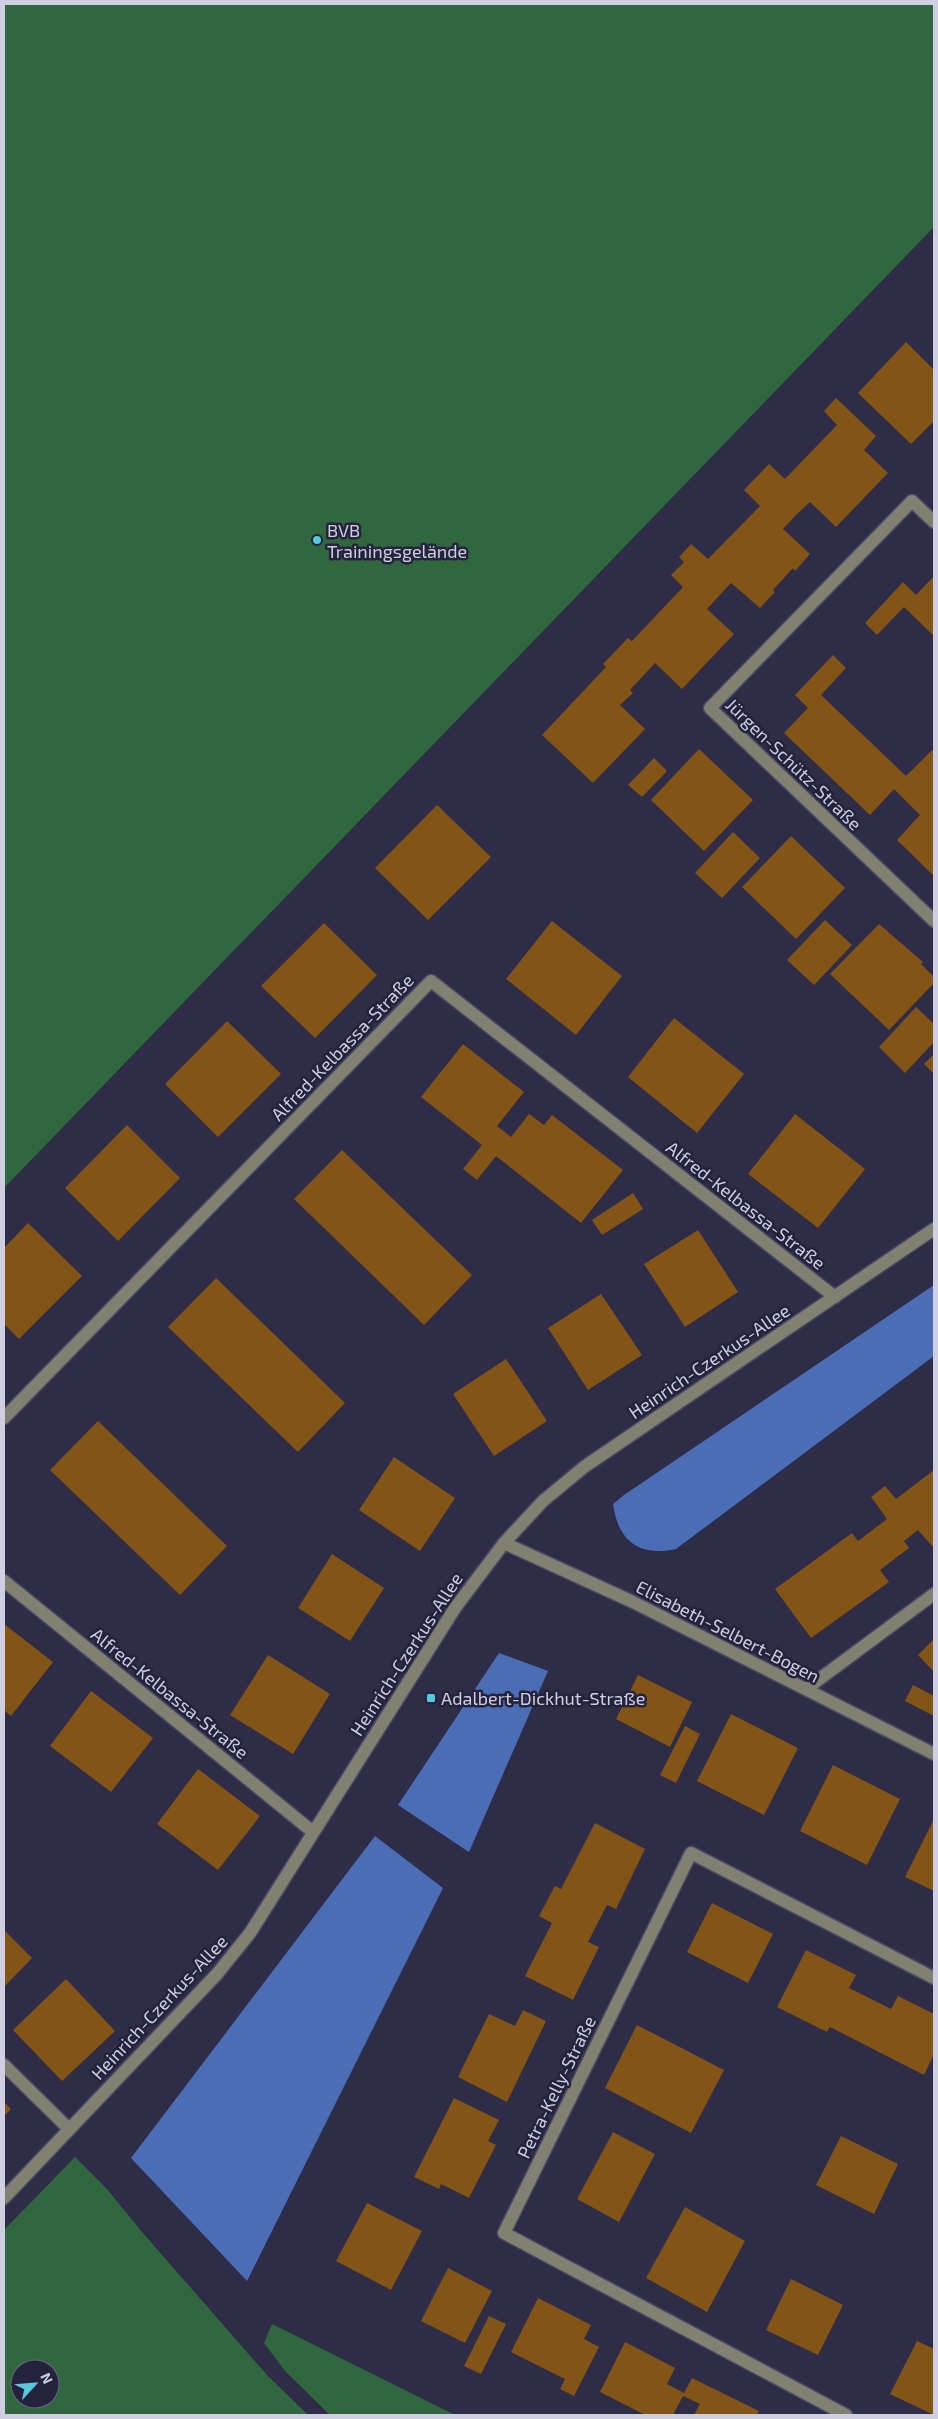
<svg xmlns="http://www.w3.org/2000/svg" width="938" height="2419" font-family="'Exo 2',sans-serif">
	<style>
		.green { fill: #30673f; fill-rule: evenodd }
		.water { fill: #4a6db5 }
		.building { fill: #825416 }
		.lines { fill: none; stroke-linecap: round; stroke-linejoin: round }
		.minor-casing { stroke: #4b4963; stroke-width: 15 }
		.minor { stroke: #818172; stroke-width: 12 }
		.poi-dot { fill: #54cadd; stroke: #24223c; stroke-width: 2 }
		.labels { text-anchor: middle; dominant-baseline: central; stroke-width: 5; stroke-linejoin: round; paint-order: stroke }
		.poi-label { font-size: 18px; fill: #cfcfe1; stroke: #24223c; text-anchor: start }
		.street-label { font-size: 18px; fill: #cfcfe1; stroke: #24223c }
	</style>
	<rect width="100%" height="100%" fill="#2e2c47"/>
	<g class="green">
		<path d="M 4,4 L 934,4 L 934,227 L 4,1188 Z"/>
		<path d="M 75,2157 L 107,2189 L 142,2232 L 267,2375 L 308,2415 L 4,2415 L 4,2230 ZM 20,2369 L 50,2369 L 50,2399 L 20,2399 Z"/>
		<path d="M 272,2324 L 455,2415 L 330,2415 L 286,2372 L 264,2343 Z"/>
	</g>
	<g class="water">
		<path d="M 934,1285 L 934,1356 L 676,1549 C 639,1557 618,1541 613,1504 L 624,1495 Z"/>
		<path d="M 499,1653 L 548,1671 L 469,1852 L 398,1805 Z"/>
		<path d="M 375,1836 L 443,1888 L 247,2281 L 131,2158 Z"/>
	</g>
	<g class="building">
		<path d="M 906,342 L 934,370 L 934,421 L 911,444 L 858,393 Z"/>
		<path d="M 836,398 L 876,436 L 864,450 L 888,473 L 836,527 L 810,502 L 796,515 L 783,529 L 810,554 L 795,571 L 793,568 L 773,590 L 775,592 L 760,608 L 731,583 L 707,609 L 734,634 L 682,689 L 655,663 L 630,690 L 633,693 L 620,705 L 645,729 L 593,783 L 542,735 L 606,667 L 603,664 L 628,638 L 632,641 L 683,587 L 671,575 L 684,562 L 679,557 L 691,544 L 708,559 L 760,506 L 744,490 L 769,464 L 785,479 L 837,425 L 824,411 Z"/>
		<path d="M 934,576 L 934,636 L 904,607 L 877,635 L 865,623 L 903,582 L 916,595 Z"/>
		<path d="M 833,655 L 846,668 L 821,695 L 906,776 L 932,750 L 934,752 L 934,876 L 897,840 L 920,815 L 894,789 L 870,815 L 784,733 L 808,708 L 795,695 Z"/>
		<path d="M 699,749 L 753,800 L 704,851 L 651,800 Z"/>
		<path d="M 654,758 L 667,771 L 642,797 L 628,785 Z"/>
		<path d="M 437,805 L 491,857 L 428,920 L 375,868 Z"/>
		<path d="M 733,832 L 760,858 L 722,898 L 695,873 Z"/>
		<path d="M 791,836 L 845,888 L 796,939 L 742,887 Z"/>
		<path d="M 825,920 L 852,945 L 814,985 L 787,960 Z"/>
		<path d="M 552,921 L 622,976 L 576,1035 L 506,979 Z"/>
		<path d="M 324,923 L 377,975 L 315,1038 L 261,986 Z"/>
		<path d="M 879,924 L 923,962 L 921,964 L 934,977 L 934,983 L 889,1030 L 830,974 Z"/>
		<path d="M 916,1007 L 934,1024 L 934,1042 L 905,1073 L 879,1047 Z"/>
		<path d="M 674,1018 L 744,1074 L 697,1133 L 628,1077 Z"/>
		<path d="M 227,1021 L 281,1074 L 218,1137 L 165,1084 Z"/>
		<path d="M 463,1044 L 524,1092 L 497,1126 L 511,1137 L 529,1114 L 544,1125 L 552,1115 L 623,1170 L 581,1223 L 496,1156 L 477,1180 L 463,1169 L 482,1145 L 421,1097 Z"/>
		<path d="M 934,1054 L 934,1074 L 924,1064 Z"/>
		<path d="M 795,1114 L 865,1169 L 818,1228 L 748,1174 Z"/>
		<path d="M 127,1125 L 180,1178 L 118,1241 L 65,1188 Z"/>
		<path d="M 342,1150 L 472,1275 L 424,1325 L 294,1199 Z"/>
		<path d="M 633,1193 L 643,1209 L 602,1235 L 592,1220 Z"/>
		<path d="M 28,1223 L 82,1276 L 19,1339 L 4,1324 L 4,1248 Z"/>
		<path d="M 698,1230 L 738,1292 L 685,1327 L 644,1264 Z"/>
		<path d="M 216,1278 L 345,1403 L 298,1452 L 168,1327 Z"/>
		<path d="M 601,1294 L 642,1355 L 588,1390 L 548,1328 Z"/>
		<path d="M 506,1359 L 547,1421 L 494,1456 L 453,1394 Z"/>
		<path d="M 98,1421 L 227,1546 L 180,1595 L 50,1470 Z"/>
		<path d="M 394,1457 L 455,1498 L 420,1551 L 359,1510 Z"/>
		<path d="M 934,1470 L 934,1548 L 918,1530 L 904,1541 L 909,1548 L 880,1570 L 889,1582 L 811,1638 L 775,1589 L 852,1533 L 858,1541 L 887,1519 L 871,1497 L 885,1486 L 896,1499 Z"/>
		<path d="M 332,1554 L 384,1588 L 350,1641 L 298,1608 Z"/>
		<path d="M 4,1624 L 53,1662 L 11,1716 L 4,1710 Z"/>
		<path d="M 934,1639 L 934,1672 L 918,1655 Z"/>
		<path d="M 268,1655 L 330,1694 L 293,1754 L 230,1715 Z"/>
		<path d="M 638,1675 L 692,1702 L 670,1747 L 616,1719 Z"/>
		<path d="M 913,1685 L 934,1696 L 934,1716 L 905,1701 Z"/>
		<path d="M 91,1691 L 153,1738 L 111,1792 L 50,1746 Z"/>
		<path d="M 731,1714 L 798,1748 L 764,1815 L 697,1781 Z"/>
		<path d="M 685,1726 L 700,1734 L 676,1783 L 660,1775 Z"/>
		<path d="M 833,1765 L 900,1799 L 867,1865 L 800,1831 Z"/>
		<path d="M 198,1769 L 260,1816 L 218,1870 L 157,1824 Z"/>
		<path d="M 934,1819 L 934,1891 L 905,1877 Z"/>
		<path d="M 595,1823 L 645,1849 L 616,1909 L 607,1905 L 588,1942 L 599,1947 L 573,2000 L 525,1976 L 552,1923 L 539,1916 L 555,1886 L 561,1889 Z"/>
		<path d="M 712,1903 L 773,1934 L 748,1983 L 687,1952 Z"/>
		<path d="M 4,1930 L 32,1958 L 4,1987 Z"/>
		<path d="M 806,1950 L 856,1975 L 849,1988 L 891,2009 L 898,1996 L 934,2014 L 934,2054 L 924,2075 L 830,2027 L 827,2032 L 777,2007 Z"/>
		<path d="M 66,1979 L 115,2031 L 62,2081 L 13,2030 Z"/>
		<path d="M 523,2010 L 546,2021 L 507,2102 L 458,2077 L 489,2014 L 515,2026 Z"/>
		<path d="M 637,2025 L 724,2070 L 691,2133 L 605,2088 Z"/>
		<path d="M 454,2098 L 499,2120 L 488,2141 L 496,2145 L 469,2198 L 441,2184 L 439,2189 L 414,2177 Z"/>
		<path d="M 4,2102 L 11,2109 L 4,2116 Z"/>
		<path d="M 613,2132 L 655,2154 L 619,2222 L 577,2199 Z"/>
		<path d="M 841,2136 L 898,2164 L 874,2214 L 816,2185 Z"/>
		<path d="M 367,2203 L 422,2231 L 391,2290 L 336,2261 Z"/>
		<path d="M 685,2207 L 745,2241 L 707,2312 L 646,2278 Z"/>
		<path d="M 448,2268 L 492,2291 L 465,2343 L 421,2321 Z"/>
		<path d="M 791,2279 L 843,2305 L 818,2355 L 766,2330 Z"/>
		<path d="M 538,2298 L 591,2325 L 584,2339 L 599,2347 L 574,2396 L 560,2389 L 565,2379 L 511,2352 Z"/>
		<path d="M 489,2316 L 506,2324 L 481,2374 L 464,2366 Z"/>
		<path d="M 917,2341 L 934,2349 L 934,2415 L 890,2394 Z"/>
		<path d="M 625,2342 L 675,2368 L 667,2384 L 684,2393 L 692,2378 L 759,2411 L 757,2415 L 694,2415 L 700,2404 L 683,2396 L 673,2415 L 645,2415 L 600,2392 Z"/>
	</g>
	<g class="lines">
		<g class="minor-casing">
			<g id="minor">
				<path d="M 934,522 L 912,501 L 710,708 L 934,921"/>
				<path d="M 4,1418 L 431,981 L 835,1297"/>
				<path d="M 504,1543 L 633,1602 L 934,1754"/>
				<path d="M 4,1581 L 313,1832"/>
				<path d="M 806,1689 L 934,1594"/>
				<path d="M 4,2065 L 69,2129"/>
				<path d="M 4,2198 L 217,1974 L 250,1933 L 455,1608 L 504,1543 L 543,1501 L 584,1467 L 934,1229"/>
				<path d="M 846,2415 L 504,2233 L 691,1853 L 934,1978"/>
			</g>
		</g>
		<use href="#minor" class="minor"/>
	</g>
	<g class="poi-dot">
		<circle cx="317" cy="540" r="5"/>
		<rect x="426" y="1693" width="10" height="10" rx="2.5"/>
	</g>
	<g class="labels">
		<g class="poi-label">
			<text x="327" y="530">BVB<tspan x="327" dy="21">Trainingsgelände</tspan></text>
			<text x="441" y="1698">Adalbert-Dickhut-Straße</text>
		</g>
		<g class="street-label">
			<text transform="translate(794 764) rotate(44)">Jürgen-Schütz-Straße</text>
			<text transform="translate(342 1047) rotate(-46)">Alfred-Kelbassa-Straße</text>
			<text transform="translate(746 1205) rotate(38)">Alfred-Kelbassa-Straße</text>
			<text transform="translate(709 1361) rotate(-34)">Heinrich-Czerkus-Allee</text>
			<text transform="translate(728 1631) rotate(27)">Elisabeth-Selbert-Bogen</text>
			<text transform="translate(406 1654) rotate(-57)">Heinrich-Czerkus-Allee</text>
			<text transform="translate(170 1693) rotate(39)">Alfred-Kelbassa-Straße</text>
			<text transform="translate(159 2007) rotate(-47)">Heinrich-Czerkus-Allee</text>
			<text transform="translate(556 2087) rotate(-64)">Petra-Kelly-Straße</text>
		</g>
	</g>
	<rect width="938" height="2419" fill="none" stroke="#cfcfe1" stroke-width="10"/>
	<g transform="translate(35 2384) rotate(64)"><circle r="24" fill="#24223c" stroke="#68677e"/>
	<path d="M0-4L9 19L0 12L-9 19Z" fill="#54cadd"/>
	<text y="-8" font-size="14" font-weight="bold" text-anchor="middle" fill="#cfcfe1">N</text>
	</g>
</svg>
